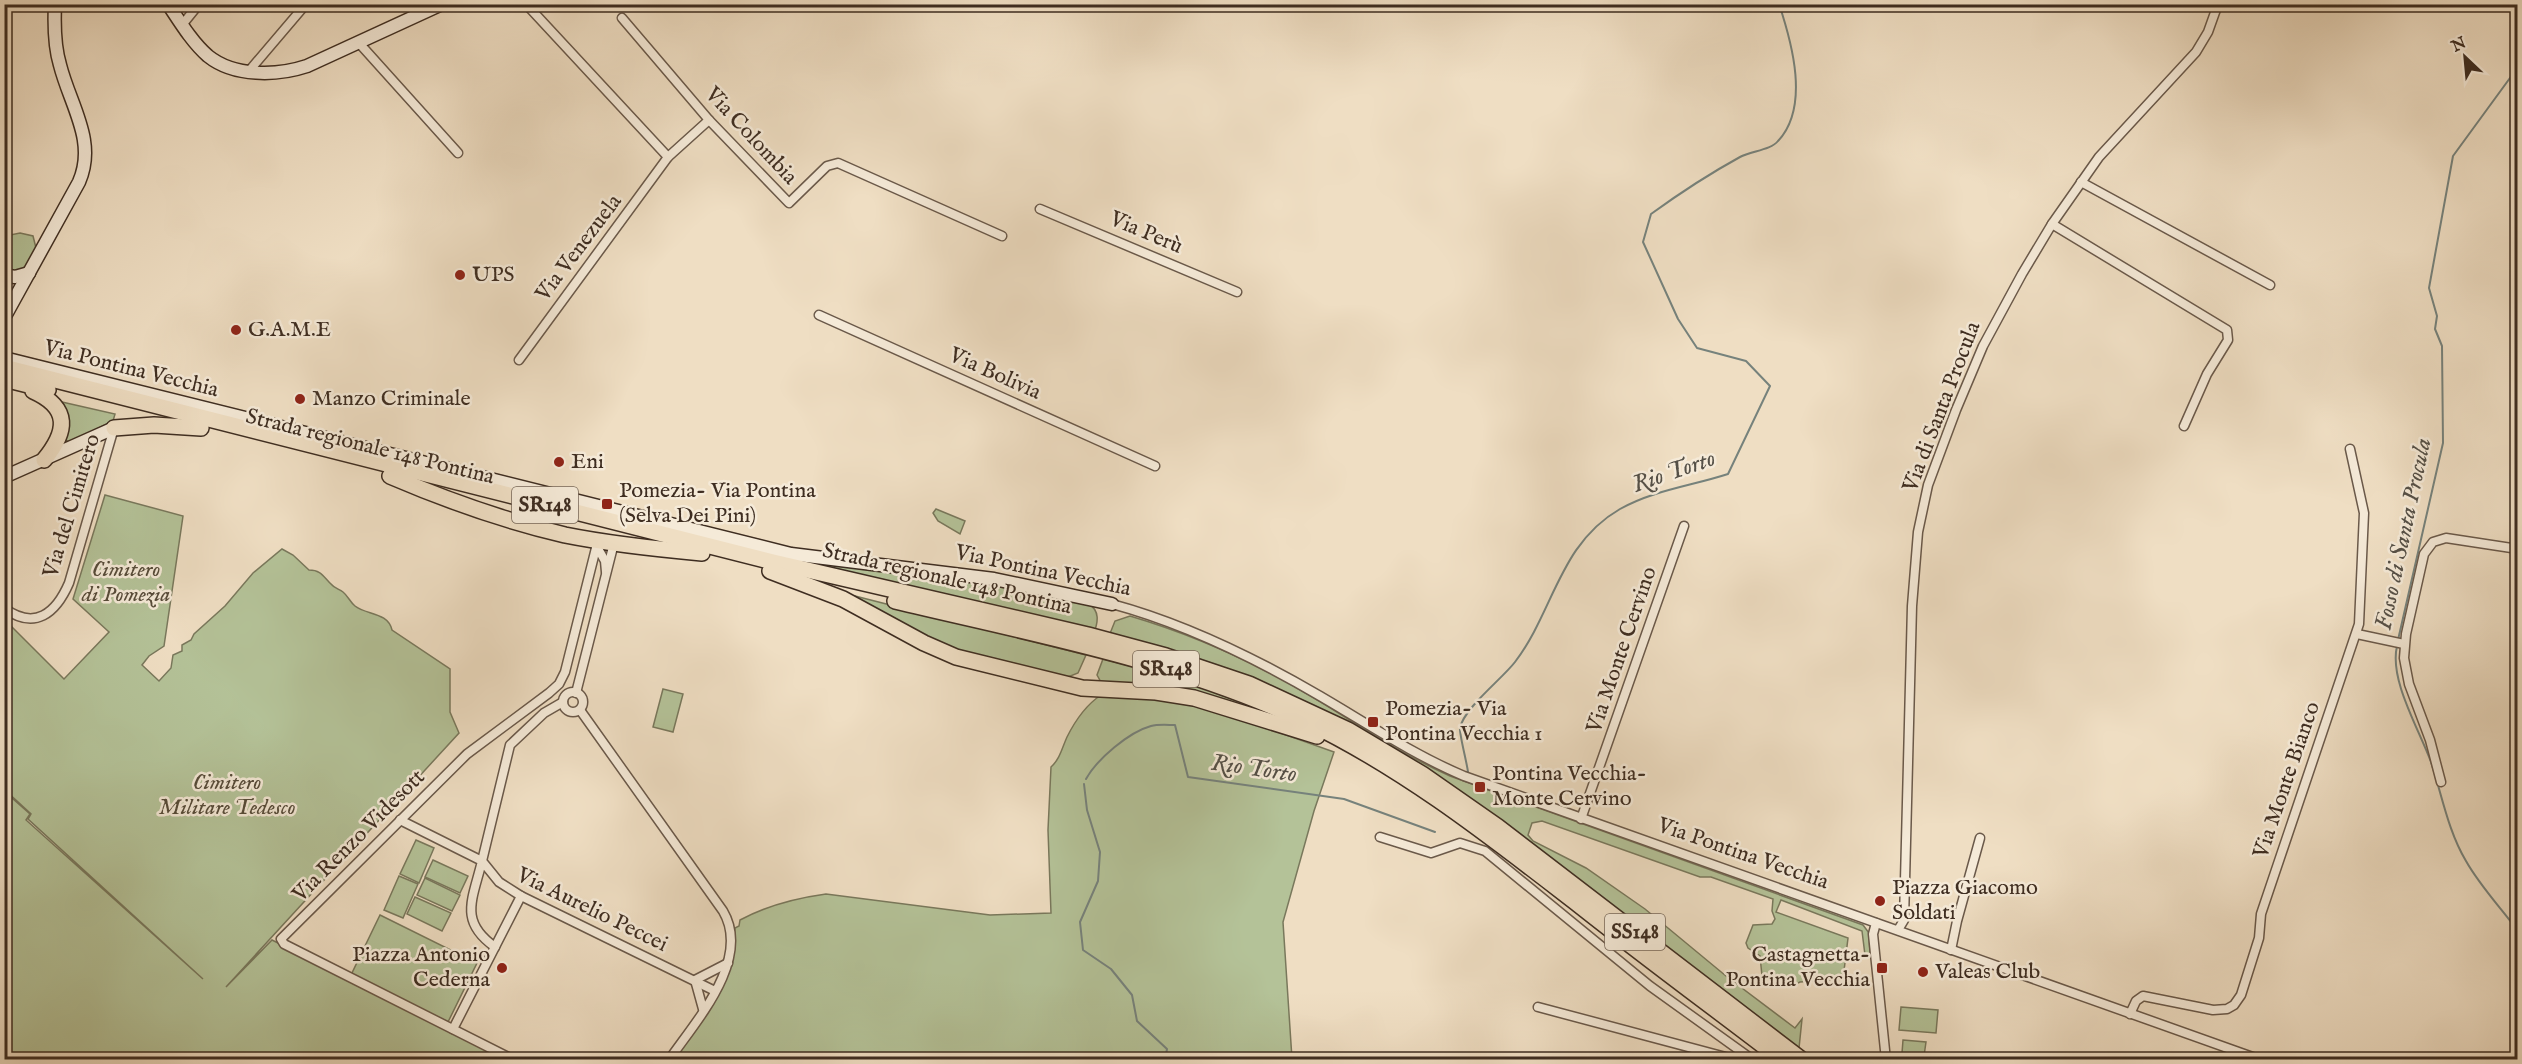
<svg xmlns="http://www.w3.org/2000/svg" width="2522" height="1064" font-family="'IM FELL English',serif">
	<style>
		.green { fill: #b4c298; stroke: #79785c; stroke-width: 1.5 }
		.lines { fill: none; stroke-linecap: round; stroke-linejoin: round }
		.stream { stroke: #76827c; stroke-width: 2 }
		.street-casing { stroke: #6a594a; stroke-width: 11 }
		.secondary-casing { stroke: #3e2d21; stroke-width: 15 }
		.highway-casing { stroke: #3e2d21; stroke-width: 18 }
		.street { stroke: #f5ead8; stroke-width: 8 }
		.secondary { stroke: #f5ead8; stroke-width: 12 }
		.highway { stroke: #efdec3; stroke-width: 15 }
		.poi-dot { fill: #8f2418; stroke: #f5ead8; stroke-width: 2 }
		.labels { text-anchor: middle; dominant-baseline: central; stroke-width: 5; stroke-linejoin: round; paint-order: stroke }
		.shield { fill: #f5ead8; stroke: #756658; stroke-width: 1.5 }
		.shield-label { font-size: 21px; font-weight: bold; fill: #3e2d21 }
		.street-label { font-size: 22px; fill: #3e2d21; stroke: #f5ead8 }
		.poi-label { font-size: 22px; fill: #3e2d21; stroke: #f5ead8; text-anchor: start }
		.park-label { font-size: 22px; font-style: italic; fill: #564b39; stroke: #f5ead8 }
		.water-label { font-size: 24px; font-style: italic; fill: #555047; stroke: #f5ead8 }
	</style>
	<rect width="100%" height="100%" fill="#efdec3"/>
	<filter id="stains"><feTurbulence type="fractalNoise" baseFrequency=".00333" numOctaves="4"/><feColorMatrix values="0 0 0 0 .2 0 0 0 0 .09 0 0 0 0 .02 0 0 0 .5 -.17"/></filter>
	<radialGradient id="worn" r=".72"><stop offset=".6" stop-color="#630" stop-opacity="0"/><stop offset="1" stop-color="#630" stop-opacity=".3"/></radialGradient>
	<g class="green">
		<path d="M 20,233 L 33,236 L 36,248 L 23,272 L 5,270 L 5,236 Z"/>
		<path d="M 62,402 L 115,414 L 113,421 L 70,442 L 65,440 L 69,421 Z"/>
		<path d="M 105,495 L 183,516 L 164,646 L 149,656 L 142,665 L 159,681 L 171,668 L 173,655 L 182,651 L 182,645 L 191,640 L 194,634 L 225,606 L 253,573 L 282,549 L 293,555 L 309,570 C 321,570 323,576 331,584 C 334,588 339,589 343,592 C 348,596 350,602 355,606 C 366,615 388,612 392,630 L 450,669 L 450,712 L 459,733 L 226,987 L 272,940 L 510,1059 L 5,1059 L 4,791 L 30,814 L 26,820 L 203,979 L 28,819 L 31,814 L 5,790 L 5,620 L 64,679 L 109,632 L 73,599 Z"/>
		<path d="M 936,509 L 965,521 L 960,534 L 938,521 L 933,513 Z"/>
		<path d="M 793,559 L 990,581 L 1089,604 C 1100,611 1098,622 1094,633 Z"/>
		<path d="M 855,596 L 1086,655 L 1078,673 L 1068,677 L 951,650 L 854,599 Z"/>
		<path d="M 1130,616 C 1177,630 1226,650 1270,673 C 1331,705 1387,748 1450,776 L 1863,925 L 1869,933 L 1870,956 L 1868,957 L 1865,955 L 1862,931 L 1781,900 L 1776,912 L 1848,938 L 1843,979 L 1800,982 L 1792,986 L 1762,976 L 1760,956 L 1748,948 L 1746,943 L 1753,925 L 1772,924 L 1775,919 L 1772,911 L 1773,899 L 1711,877 L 1700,877 L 1542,821 L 1532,823 L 1528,835 L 1533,841 L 1586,868 L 1645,909 L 1726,976 L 1795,1028 L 1802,1019 L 1799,1048 L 1414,766 L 1109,636 L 1115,621 Z"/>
		<path d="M 1103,659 L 1173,677 L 1278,716 L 1101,682 L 1097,675 Z"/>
		<path d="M 663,689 L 683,694 L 673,732 L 653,727 Z"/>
		<path d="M 1101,695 L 1139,696 L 1199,704 L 1334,752 L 1314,811 L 1283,922 L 1292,1059 L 672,1060 C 702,1018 731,981 735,928 L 739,926 L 740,920 C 766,906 797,898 826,894 L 990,915 L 1051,913 L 1048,830 L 1051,767 C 1060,759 1062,748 1067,737 C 1075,721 1086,705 1101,695 Z"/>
		<path d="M 416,840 L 434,848 L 419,883 L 400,874 Z"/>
		<path d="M 433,860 L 468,876 L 460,893 L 425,877 Z"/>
		<path d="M 399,876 L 418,884 L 403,918 L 384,910 Z"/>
		<path d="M 425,878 L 460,895 L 452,911 L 417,895 Z"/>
		<path d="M 415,897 L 451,913 L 442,931 L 407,914 Z"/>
		<path d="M 380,915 L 477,963 L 448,1022 L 351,975 Z"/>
		<path d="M 1901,1007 L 1938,1010 L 1936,1033 L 1899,1030 Z"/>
		<path d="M 1903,1040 L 1926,1042 L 1924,1056 L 1902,1053 Z"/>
	</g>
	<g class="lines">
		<g class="stream">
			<path d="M 2398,640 L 2443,443 L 2442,346 L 2435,329 L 2437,316 L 2429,288 L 2453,156 L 2518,67"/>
			<path d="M 2397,646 C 2389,680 2419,729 2431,762 C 2442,795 2448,831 2466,861 C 2480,886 2501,908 2518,931"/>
			<path d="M 1468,772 C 1467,763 1459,733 1460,728 C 1464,708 1502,679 1515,662 C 1554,611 1559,544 1620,509 C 1654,490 1691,486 1728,474 L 1770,386 L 1746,361 L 1697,348 L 1678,319 L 1643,242 L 1651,214 C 1680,193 1709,174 1740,157 C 1751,151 1771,150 1778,141 C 1810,107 1792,43 1779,4"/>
			<path d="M 1086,779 C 1097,759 1129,732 1151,726 C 1158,724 1168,725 1175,725 L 1188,777 L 1344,799 L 1435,832"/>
			<path d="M 1084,784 L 1087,810 L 1100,852 L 1098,881 L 1080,922 L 1083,950 L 1111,969 L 1132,995 L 1137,1021 L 1167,1049 L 1165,1060"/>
		</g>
		<g class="street-casing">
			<g id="street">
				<path d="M 526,4 L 668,157"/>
				<path d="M 622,18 L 709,120 L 789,203 L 827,166 L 838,163 L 1002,236"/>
				<path d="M 182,25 L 199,4"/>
				<path d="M 359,43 L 458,153"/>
				<path d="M 249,71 L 306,4"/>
				<path d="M 2081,182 L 2270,285"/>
				<path d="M 1040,209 L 1237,292"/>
				<path d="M 2052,224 L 2227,330 L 2228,340 L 2207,374 L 2184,426"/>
				<path d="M 819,315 L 1155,466"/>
				<path d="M 519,360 L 668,157 L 709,120"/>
				<path d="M 596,545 L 605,561 L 606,572"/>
				<path d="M 1112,604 C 1186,624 1255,658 1320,696 C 1368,724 1414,755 1464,776 L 2261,1060"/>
				<path d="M 4,608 C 35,631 56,613 69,583 L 114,428"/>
				<path d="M 2357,634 L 2404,644"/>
				<circle cx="573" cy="702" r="10"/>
				<path d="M 576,693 L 614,543"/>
				<path d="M 563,702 L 544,713 L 510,745 L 482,861 L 499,882 L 521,896 L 715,991"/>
				<path d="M 580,710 L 723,911 C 752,960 695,1022 669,1060"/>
				<path d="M 2441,782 L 2430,740 L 2409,684 L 2404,658 L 2406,634 L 2424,554 L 2433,542 L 2446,538 L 2518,549"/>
				<path d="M 1581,819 L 1684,526"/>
				<path d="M 400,820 L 482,861 C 473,899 458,921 495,947"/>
				<path d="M 1380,837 L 1431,853 L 1460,843 L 1485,851 L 1650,986 L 1753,1060"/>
				<path d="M 1876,923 L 1873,934 L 1886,1060"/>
				<path d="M 1898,930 L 1904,920 L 1912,606 L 1918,532 L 1928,485 L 1956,410 L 1983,346 L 2022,274 L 2052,224 L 2099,157 L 2196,52 L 2208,32 L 2218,4"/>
				<path d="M 1951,950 L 1957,921 L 1980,838"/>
				<path d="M 1538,1007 L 1737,1060"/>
				<path d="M 703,1009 L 695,980 L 728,963"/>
				<path d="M 2130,1014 L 2136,1001 L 2143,996 L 2213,1010 L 2227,1009 L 2234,1005 L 2241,995 L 2259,938 L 2261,914 L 2359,624 L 2364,513 L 2350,449"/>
				<path d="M 453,1029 L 521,896"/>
				<path d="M 514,1060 L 284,944 L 281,939 L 467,754 L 549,693 L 559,684 L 565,672 L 596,548"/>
			</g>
		</g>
		<g class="secondary-casing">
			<g id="secondary">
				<path d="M 168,4 C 180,22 192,42 208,56 C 234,77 277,76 307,66 L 442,4"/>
				<path d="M 4,275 L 15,277 L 29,273"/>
				<path d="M 4,318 L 79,182 C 97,141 70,105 60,65 C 54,45 54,25 55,4"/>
				<path d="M 4,358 L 791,554 L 994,579 L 1112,604"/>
				<path d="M 4,477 L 114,428"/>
			</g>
		</g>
		<g class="highway-casing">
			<g id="highway">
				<path d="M 4,367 L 773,562 L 1088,635 L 1166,656 L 1249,684 L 1348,730 L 1422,774 L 1498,827 L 1802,1060"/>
				<path d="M 4,379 L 48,390"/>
				<path d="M 33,391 C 71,408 67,432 44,460"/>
				<path d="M 114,428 L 154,425 L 201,428"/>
				<path d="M 390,476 C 446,500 505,521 565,535 C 610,544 657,549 702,553"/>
				<path d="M 770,571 L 843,599 L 924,643 L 956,657 L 1082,688 L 1156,692 L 1194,698 L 1317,736"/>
				<path d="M 895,601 C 1033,634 1175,660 1305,721 C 1405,769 1492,838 1579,905 C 1646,958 1714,1008 1782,1060"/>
			</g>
		</g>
		<use href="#street" class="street"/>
		<use href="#secondary" class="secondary"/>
		<use href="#highway" class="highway"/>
	</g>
	<g class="poi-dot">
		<circle cx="460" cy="275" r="6"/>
		<circle cx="236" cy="330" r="6"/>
		<circle cx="300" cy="399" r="6"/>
		<circle cx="559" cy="462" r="6"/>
		<rect x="601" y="498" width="12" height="12" rx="3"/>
		<rect x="1367" y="716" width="12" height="12" rx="3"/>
		<rect x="1474" y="781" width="12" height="12" rx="3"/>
		<circle cx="1880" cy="901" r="6"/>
		<circle cx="502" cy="968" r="6"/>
		<rect x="1876" y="962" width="12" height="12" rx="3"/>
		<circle cx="1923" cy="972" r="6"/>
	</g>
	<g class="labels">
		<g class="shield">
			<rect x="512" y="487" width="66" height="36" rx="4.5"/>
			<rect x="1133" y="651" width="66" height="36" rx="4.5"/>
			<rect x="1605" y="914" width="60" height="36" rx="4.5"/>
		</g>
		<g class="shield-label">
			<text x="545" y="505">SR148</text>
			<text x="1166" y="669">SR148</text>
			<text x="1635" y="932">SS148</text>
		</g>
		<g class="street-label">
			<text transform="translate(751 136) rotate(47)">Via Colombia</text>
			<text transform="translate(1146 233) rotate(23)">Via Perù</text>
			<text transform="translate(579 248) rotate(-53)">Via Venezuela</text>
			<text transform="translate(131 369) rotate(14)">Via Pontina Vecchia</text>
			<text transform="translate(995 374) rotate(24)">Via Bolivia</text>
			<text transform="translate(1942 407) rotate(-69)">Via di Santa Procula</text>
			<text transform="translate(370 447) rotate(14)">Strada regionale 148 Pontina</text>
			<text transform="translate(72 506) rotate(-73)">Via del Cimitero</text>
			<text transform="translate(1043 571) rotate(12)">Via Pontina Vecchia</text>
			<text transform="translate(947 579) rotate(13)">Strada regionale 148 Pontina</text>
			<text transform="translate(1622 650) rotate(-71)">Via Monte Cervino</text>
			<text transform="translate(2287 780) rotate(-71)">Via Monte Bianco</text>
			<text transform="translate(359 836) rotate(-45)">Via Renzo Videsott</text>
			<text transform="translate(1743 854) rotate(19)">Via Pontina Vecchia</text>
			<text transform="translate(592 910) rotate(26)">Via Aurelio Peccei</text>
		</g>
		<g class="poi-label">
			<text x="472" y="275">UPS</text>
			<text x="248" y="330">G.A.M.E</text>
			<text x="312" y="399">Manzo Criminale</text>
			<text x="571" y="462">Eni</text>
			<text x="619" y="491">Pomezia- Via Pontina<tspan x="619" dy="25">(Selva Dei Pini)</tspan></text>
			<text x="1385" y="709">Pomezia- Via<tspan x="1385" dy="25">Pontina Vecchia 1</tspan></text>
			<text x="1492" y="774">Pontina Vecchia-<tspan x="1492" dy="25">Monte Cervino</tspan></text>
			<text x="1892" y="888">Piazza Giacomo<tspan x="1892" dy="25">Soldati</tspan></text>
			<text x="490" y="955" text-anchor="end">Piazza Antonio<tspan x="490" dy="25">Cederna</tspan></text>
			<text x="1870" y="955" text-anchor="end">Castagnetta-<tspan x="1870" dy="25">Pontina Vecchia</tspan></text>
			<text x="1935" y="972">Valeas Club</text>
		</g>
		<g class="park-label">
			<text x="126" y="570">Cimitero<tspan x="126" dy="25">di Pomezia</tspan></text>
			<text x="227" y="783">Cimitero<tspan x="227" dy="25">Militare Tedesco</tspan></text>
		</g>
		<g class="water-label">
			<text transform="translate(1674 472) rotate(-19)">Rio Torto</text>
			<text transform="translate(2404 534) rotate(-78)">Fosso di Santa Procula</text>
			<text transform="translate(1254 769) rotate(8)">Rio Torto</text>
		</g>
	</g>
	<rect width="2522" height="1064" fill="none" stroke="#efdec3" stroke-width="24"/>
	<rect x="6" y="6" width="2510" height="1052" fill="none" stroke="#3e2d21" stroke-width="3"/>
	<rect x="12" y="12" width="2498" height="1040" fill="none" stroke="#3e2d21" stroke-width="1.5"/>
	<g transform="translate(2465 57) rotate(334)" stroke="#f5ead8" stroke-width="4.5" paint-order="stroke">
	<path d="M0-4.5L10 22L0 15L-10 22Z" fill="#3e2d21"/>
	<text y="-9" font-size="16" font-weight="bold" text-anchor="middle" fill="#3e2d21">N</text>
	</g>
	<rect width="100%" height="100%" filter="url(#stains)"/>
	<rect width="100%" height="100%" fill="url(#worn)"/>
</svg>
